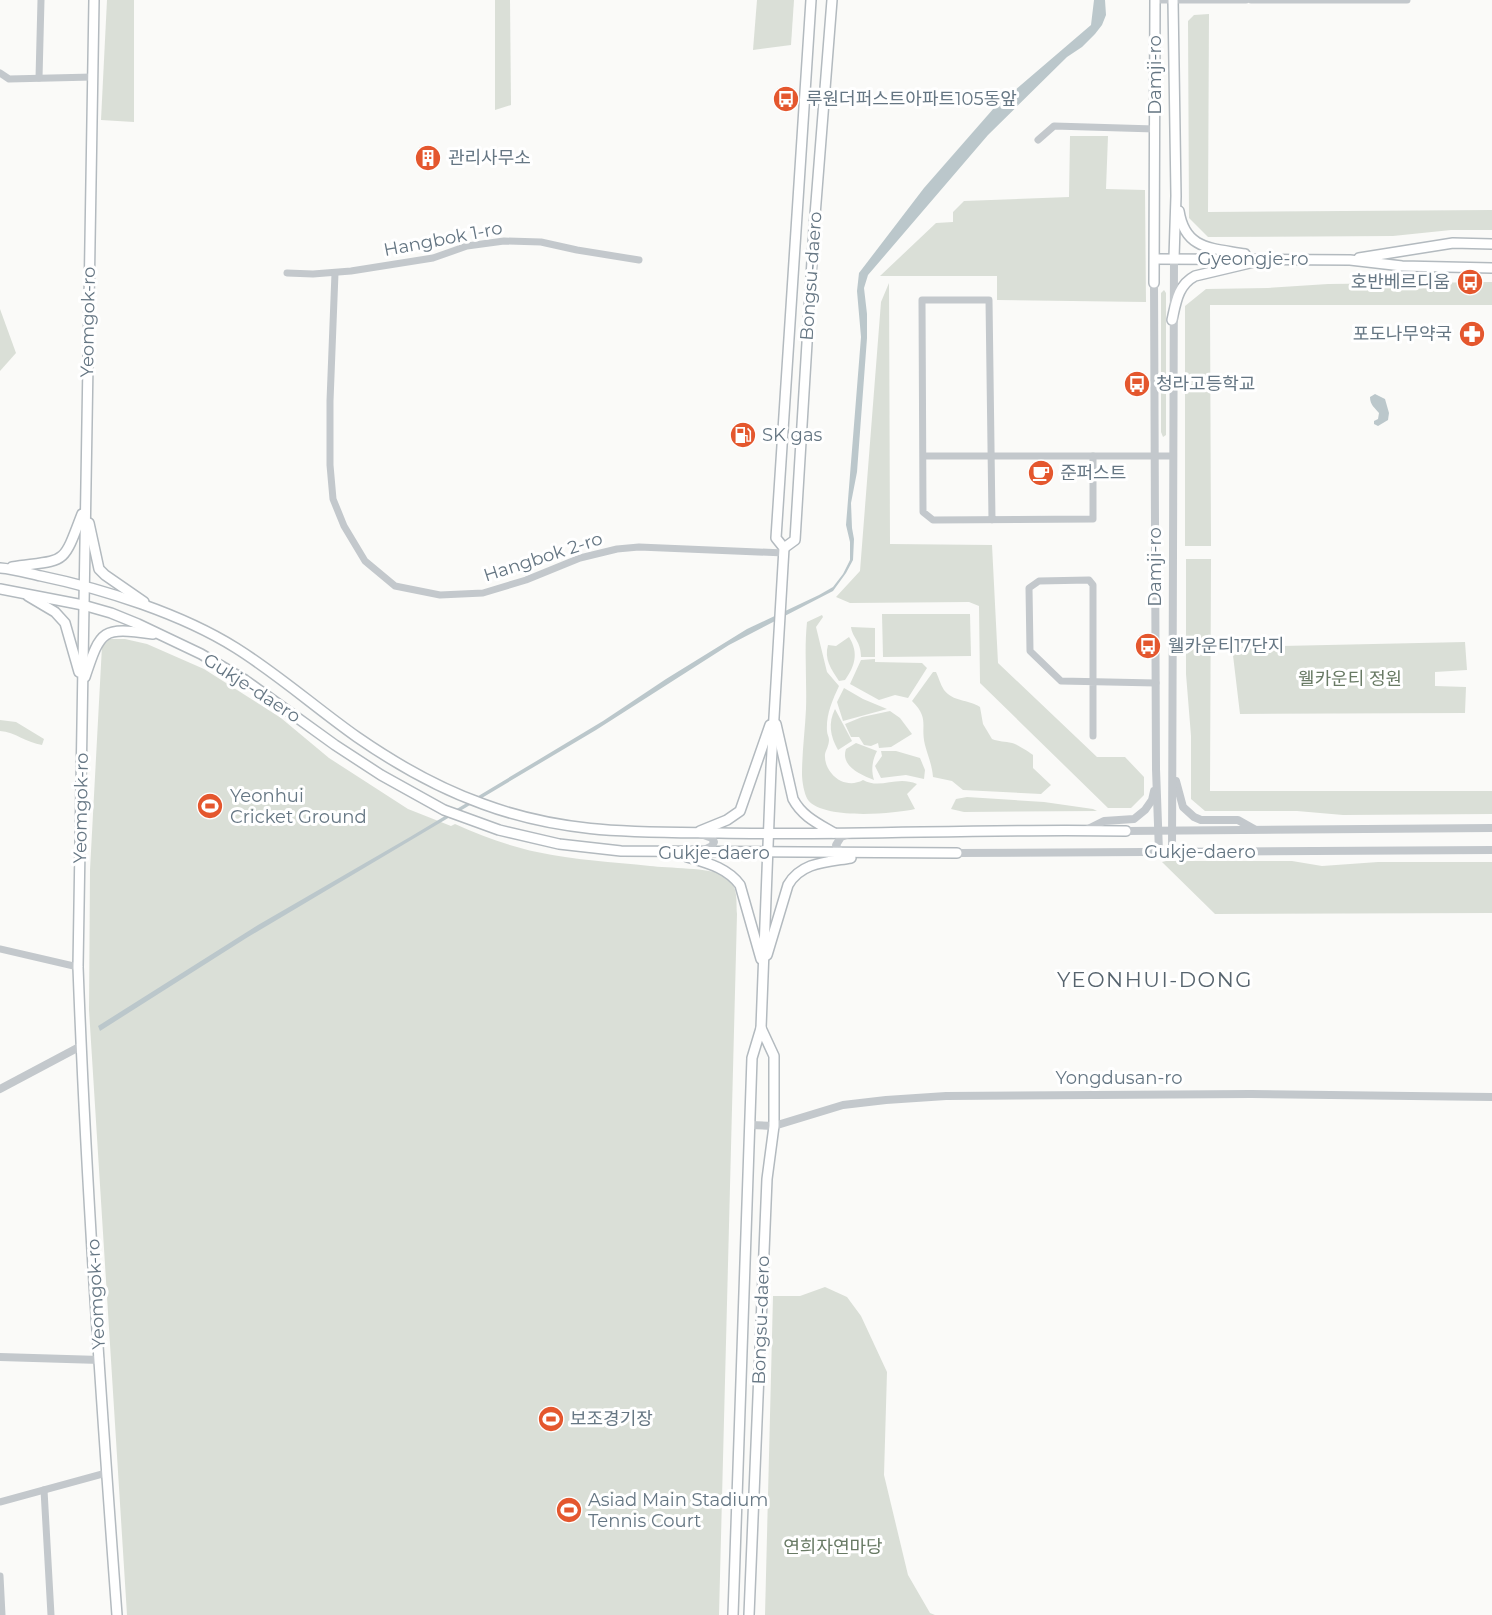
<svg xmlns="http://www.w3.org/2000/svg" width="1492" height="1615" font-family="Montserrat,'Noto Sans KR',sans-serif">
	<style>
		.green { fill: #dadfd7 }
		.water { fill: #bbc7cb }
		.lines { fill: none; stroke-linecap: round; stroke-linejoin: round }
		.secondary-casing { stroke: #b3babf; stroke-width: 12 }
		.minor { stroke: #c3c8cc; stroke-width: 7 }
		.tertiary { stroke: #c3c8cc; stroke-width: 8 }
		.secondary { stroke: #fff; stroke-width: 9 }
		.labels { text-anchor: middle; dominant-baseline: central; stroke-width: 6; stroke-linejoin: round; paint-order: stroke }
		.street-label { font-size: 18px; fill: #657683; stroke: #fff }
		.poi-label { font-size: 18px; fill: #657683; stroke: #fff; text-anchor: start }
		.park-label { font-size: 18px; fill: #687a64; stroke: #fff }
		.quarter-label { font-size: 21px; letter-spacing: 1.5px; fill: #57646e; stroke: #fff }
	</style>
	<rect width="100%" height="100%" fill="#fafaf8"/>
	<g class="green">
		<path d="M 107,0 L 134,0 L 134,122 L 101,120 Z"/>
		<path d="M 495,0 L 510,0 L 511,105 L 495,110 Z"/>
		<path d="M 757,0 L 794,0 L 791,45 L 753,50 Z"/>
		<path d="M 1209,14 L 1208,212 L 1492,210 L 1492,230 L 1451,230 L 1393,236 L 1208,237 L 1189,218 L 1188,21 L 1194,15 Z"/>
		<path d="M 1070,136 L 1108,136 L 1106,189 L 1145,190 L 1146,302 L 997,300 L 997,276 L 880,276 L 936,223 L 953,222 L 953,212 L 964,201 L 1069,197 Z"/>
		<path d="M 1492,282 L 1492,305 L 1210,305 L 1211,546 L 1185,546 L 1185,306 L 1206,289 L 1268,288 L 1328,284 Z"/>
		<path d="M 889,283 L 890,544 L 992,545 L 998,663 L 1097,757 L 1125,757 L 1144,777 L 1144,795 L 1131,808 L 1108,808 L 980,683 L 979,606 L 969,602 L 850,603 L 836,597 L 860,571 L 881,302 Z"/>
		<path d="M 1164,290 L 1166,293 L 1166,435 L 1163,437 L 1161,432 L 1161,293 Z"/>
		<path d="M 0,309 L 16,353 L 0,371 Z"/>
		<path d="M 1186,559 L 1211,559 L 1210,791 L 1492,791 L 1492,814 L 1343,815 L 1297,811 L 1205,811 L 1191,799 L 1191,736 L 1186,674 Z"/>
		<path d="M 882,614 L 970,614 L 971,656 L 883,657 Z"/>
		<path d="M 822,615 L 823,617 L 816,627 L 827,672 L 839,686 C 832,701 826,715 827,731 C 827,734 829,737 829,740 C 829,745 826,750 825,754 C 824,765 831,776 841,781 C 848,784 856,784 863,780 C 881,790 896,775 917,784 L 907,794 L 915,809 C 893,814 824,820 808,800 C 804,794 802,781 802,774 C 802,752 805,731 806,709 C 807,680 804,651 807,622 Z"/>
		<path d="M 851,627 L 875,628 L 875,657 L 861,657 C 861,641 852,637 851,627 Z"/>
		<path d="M 849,637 C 859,653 855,666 845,680 L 839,681 C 831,669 824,659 828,645 L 836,646 Z"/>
		<path d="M 110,639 L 125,639 L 147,644 L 204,669 L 281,718 L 329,758 L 408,809 L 451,826 L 455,824 C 482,836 508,846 537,852 C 574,860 613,862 650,866 C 667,868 711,868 723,875 C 739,885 736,898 737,914 L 719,1615 L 127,1615 L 89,1010 L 90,870 L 102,646 Z"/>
		<path d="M 1465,642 L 1467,670 L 1435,672 L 1435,686 L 1466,687 L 1465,713 L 1240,714 L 1232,647 Z"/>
		<path d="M 875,659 L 875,662 L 922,663 L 927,668 L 908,698 L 895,695 L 879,700 L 850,684 L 861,660 Z"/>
		<path d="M 933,672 L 936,672 C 939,678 940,684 944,690 C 953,702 968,699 980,707 L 983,724 L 992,739 C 999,742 1005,741 1012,743 C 1015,743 1031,753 1033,755 L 1033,768 L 1051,785 L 1041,794 L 963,790 L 952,781 L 933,777 C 932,765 928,756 925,745 C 920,725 930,719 912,701 Z"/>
		<path d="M 844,688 L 863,699 L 887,709 L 843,721 L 837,702 Z"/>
		<path d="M 835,709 L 852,741 L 838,750 C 830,736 828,723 835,709 Z"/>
		<path d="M 890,711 L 900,718 L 912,734 L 891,747 L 879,748 L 878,743 L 871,746 L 864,745 L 859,737 L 851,737 L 845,724 L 862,717 Z"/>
		<path d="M 0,720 L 16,722 L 44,739 L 42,745 C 27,743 15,732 0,731 Z"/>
		<path d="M 856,743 L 877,751 C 872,761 871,770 874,780 C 861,775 840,766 846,749 Z"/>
		<path d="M 881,751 L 896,751 L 920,758 L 925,770 L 924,779 L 906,775 L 881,778 L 875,766 L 882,756 Z"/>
		<path d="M 967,797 L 1044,802 L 1093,809 L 1097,811 L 964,812 L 951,809 L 956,799 Z"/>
		<path d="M 1166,861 L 1292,861 L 1322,866 L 1378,862 L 1492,862 L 1492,913 L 1215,914 L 1162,862 Z"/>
		<path d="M 825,1287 L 847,1297 L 861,1316 L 887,1372 L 884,1475 L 908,1575 L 930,1613 L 935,1615 L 765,1615 L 773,1296 L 800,1296 Z"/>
	</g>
	<g class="water">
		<path d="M 1094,0 L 1105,0 L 1106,15 L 1102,25 L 1095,34 L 1082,47 L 1067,57 L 988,135 L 868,275 L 864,288 L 867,314 L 867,338 L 857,472 L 851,503 L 852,528 L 854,539 L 853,560 L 846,573 L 833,591 L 729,645 L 596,730 L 248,937 L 100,1031 L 98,1026 L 258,925 L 410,837 L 603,721 L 666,679 L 747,629 L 819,595 L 833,587 L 843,574 L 850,560 L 850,542 L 846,525 L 861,337 L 857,291 L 859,273 L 924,188 L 994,108 L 1091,25 Z"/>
		<path d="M 1375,394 L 1385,399 L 1389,413 L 1388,420 L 1378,426 L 1374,424 L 1374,421 L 1378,419 L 1379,413 C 1375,408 1370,405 1370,397 Z"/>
	</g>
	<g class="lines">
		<g class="secondary-casing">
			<g id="secondary">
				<path d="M 94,0 L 78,967 C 86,1183 101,1399 117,1615"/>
				<path d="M 1173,0 L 1176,196 L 1174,258"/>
				<path d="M 1179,211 C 1185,250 1212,248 1245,254"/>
				<path d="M 1359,258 L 1453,243 L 1492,244"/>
				<path d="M 1155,259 L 1350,260 L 1402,266 L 1492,268"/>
				<path d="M 1154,283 L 1155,0"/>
				<path d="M 1172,320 C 1176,302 1178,285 1195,276 L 1254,262"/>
				<path d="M 89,523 L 99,569 L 105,575 L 144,602"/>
				<path d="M 784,548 L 795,540 L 814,228 L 832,0"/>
				<path d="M 12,567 C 67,559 62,567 82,514"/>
				<path d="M 0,568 C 14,569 27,573 41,576 C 104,589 182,614 236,648 C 279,675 316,708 357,737 C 396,764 438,788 483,804 C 564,834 635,832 719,833 C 855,836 990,828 1126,831"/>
				<path d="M 0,589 L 83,605 L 111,613 L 138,624 L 201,654 L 245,680 L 335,745 L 381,775 L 444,810 L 499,830 L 559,844 L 621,851 L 957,853"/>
				<path d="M 28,596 L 55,612 L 65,623 L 79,672"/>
				<path d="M 85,677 C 101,629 102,627 153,634"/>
				<path d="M 776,724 L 793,799 C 802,816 817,823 834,833"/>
				<path d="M 700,831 L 727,820 L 740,811 L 770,725"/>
				<path d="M 681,855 C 703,862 726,866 740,885 L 761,959"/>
				<path d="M 767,955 L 788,885 C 801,862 827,862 851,858"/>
				<path d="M 733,1615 L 752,1058 L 761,1028 L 771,768 L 784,548 L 776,538 L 811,0"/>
				<path d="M 749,1615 L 767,1179 L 774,1126 L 774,1056 L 761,1028"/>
			</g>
		</g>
		<g class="minor">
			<path d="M 1155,0 L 1246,0"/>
			<path d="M 1251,0 L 1407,0"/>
			<path d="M 0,73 L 9,79 L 93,77"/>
			<path d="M 39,78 L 41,0"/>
			<path d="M 1038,140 L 1054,126 L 1155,129"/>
			<path d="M 287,273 L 313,274 L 351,271 L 433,258 L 467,246 L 504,241 L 541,242 L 577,250 L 639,260"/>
			<path d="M 335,273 L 330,401 L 330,465 L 333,499 L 344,526 L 365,561 L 395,586 L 440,595 L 483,593 L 526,580 L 580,558 L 617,549 L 639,547 L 784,553"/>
			<path d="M 924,456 L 1172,456"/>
			<path d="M 992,520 L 989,300 L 922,300 L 923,512 L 933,520 L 1093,519 L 1093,456"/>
			<path d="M 1093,736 L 1093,585 L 1089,580 L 1039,581 L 1029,588 L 1030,651 L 1061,681 L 1156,683"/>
			<path d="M 0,949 L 78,967"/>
			<path d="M 44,1490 L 51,1615"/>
			<path d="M 0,1502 L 106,1473"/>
			<path d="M 0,1576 L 2,1615"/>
		</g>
		<g class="tertiary">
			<path d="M 1154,283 L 1156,769 L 1159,852"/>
			<path d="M 1176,781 L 1183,807 L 1194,817 L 1201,820 L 1238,820 L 1254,829"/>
			<path d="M 1086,830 L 1104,821 L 1134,819 L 1145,810 L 1152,800 L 1154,791"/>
			<path d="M 1126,831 L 1492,828"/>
			<path d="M 701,834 L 712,838 L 714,842 L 712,846 L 702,851"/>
			<path d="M 1172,852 L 1174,258"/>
			<path d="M 845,853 L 839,851 L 836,845 L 841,837 L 849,834"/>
			<path d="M 957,853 L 1492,850"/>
			<path d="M 0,1089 L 81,1046"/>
			<path d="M 750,1125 L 774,1126 L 843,1105 L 886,1100 L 946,1096 L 1251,1094 L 1492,1097"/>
			<path d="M 0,1357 L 100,1360"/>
		</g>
		<use href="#secondary" class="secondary"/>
	</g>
	<defs>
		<g id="bus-disc" transform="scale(1.35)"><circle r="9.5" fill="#e4572e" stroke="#fff"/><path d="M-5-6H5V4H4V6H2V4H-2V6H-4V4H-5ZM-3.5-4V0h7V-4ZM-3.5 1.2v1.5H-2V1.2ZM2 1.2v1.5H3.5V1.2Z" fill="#fff"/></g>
		<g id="building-disc" transform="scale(1.35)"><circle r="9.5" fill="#e4572e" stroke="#fff"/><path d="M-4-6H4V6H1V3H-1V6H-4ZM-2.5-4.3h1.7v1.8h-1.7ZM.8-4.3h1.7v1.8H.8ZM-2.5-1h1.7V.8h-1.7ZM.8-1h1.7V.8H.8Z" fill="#fff"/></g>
		<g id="pharmacy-disc" transform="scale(1.35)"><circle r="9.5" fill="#e4572e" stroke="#fff"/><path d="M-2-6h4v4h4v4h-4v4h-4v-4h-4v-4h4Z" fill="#fff"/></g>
		<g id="fuel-disc" transform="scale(1.35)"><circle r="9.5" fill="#e4572e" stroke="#fff"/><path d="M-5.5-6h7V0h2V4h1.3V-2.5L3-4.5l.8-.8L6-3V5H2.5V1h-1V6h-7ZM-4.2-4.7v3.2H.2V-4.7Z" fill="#fff"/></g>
		<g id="cafe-disc" transform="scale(1.35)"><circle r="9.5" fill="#e4572e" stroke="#fff"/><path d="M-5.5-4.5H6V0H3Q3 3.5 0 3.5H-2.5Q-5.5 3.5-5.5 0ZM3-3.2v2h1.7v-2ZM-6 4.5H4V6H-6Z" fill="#fff"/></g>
		<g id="stadium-disc" transform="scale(1.35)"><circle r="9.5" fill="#e4572e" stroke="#fff"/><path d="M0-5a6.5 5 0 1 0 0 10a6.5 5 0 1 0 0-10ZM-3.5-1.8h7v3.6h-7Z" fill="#fff"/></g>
	</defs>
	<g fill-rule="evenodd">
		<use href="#bus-disc" x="786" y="99"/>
		<use href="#building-disc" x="428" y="158"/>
		<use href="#bus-disc" x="1470" y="282"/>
		<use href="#pharmacy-disc" x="1472" y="334"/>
		<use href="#bus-disc" x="1137" y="384"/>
		<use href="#fuel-disc" x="743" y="435"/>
		<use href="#cafe-disc" x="1041" y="473"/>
		<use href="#bus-disc" x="1148" y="646"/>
		<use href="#stadium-disc" x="210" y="806"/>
		<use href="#stadium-disc" x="551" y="1419"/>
		<use href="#stadium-disc" x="569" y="1510"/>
	</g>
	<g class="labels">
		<g class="street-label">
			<text transform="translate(1155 75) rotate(-90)">Damji-ro</text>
			<text transform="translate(443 239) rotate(-11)">Hangbok 1-ro</text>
			<text x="1253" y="259">Gyeongje-ro</text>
			<text transform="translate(811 276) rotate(-86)">Bongsu-daero</text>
			<text transform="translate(88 322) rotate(-89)">Yeomgok-ro</text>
			<text transform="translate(543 557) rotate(-18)">Hangbok 2-ro</text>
			<text transform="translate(1155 567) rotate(-90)">Damji-ro</text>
			<text transform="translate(252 688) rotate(33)">Gukje-daero</text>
			<text transform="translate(81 808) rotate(-89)">Yeomgok-ro</text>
			<text x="1200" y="852">Gukje-daero</text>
			<text x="714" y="853">Gukje-daero</text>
			<text x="1119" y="1078">Yongdusan-ro</text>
			<text transform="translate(96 1294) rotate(-93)">Yeomgok-ro</text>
			<text transform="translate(761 1320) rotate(-88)">Bongsu-daero</text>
		</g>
		<g class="poi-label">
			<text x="806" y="99">루원더퍼스트아파트105동앞</text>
			<text x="448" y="158">관리사무소</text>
			<text x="1450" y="282" text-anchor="end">호반베르디움</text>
			<text x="1452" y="334" text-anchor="end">포도나무약국</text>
			<text x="1156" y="384">청라고등학교</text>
			<text x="762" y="435">SK gas</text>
			<text x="1060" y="473">준퍼스트</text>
			<text x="1168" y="646">웰카운티17단지</text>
			<text x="230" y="796">Yeonhui<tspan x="230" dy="21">Cricket Ground</tspan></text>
			<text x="570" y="1419">보조경기장</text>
			<text x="588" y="1500">Asiad Main Stadium<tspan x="588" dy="21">Tennis Court</tspan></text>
		</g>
		<g class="park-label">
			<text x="1350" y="679">웰카운티 정원</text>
			<text x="833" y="1547">연희자연마당</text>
		</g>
		<g class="quarter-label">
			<text x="1155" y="979">YEONHUI-DONG</text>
		</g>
	</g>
</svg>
